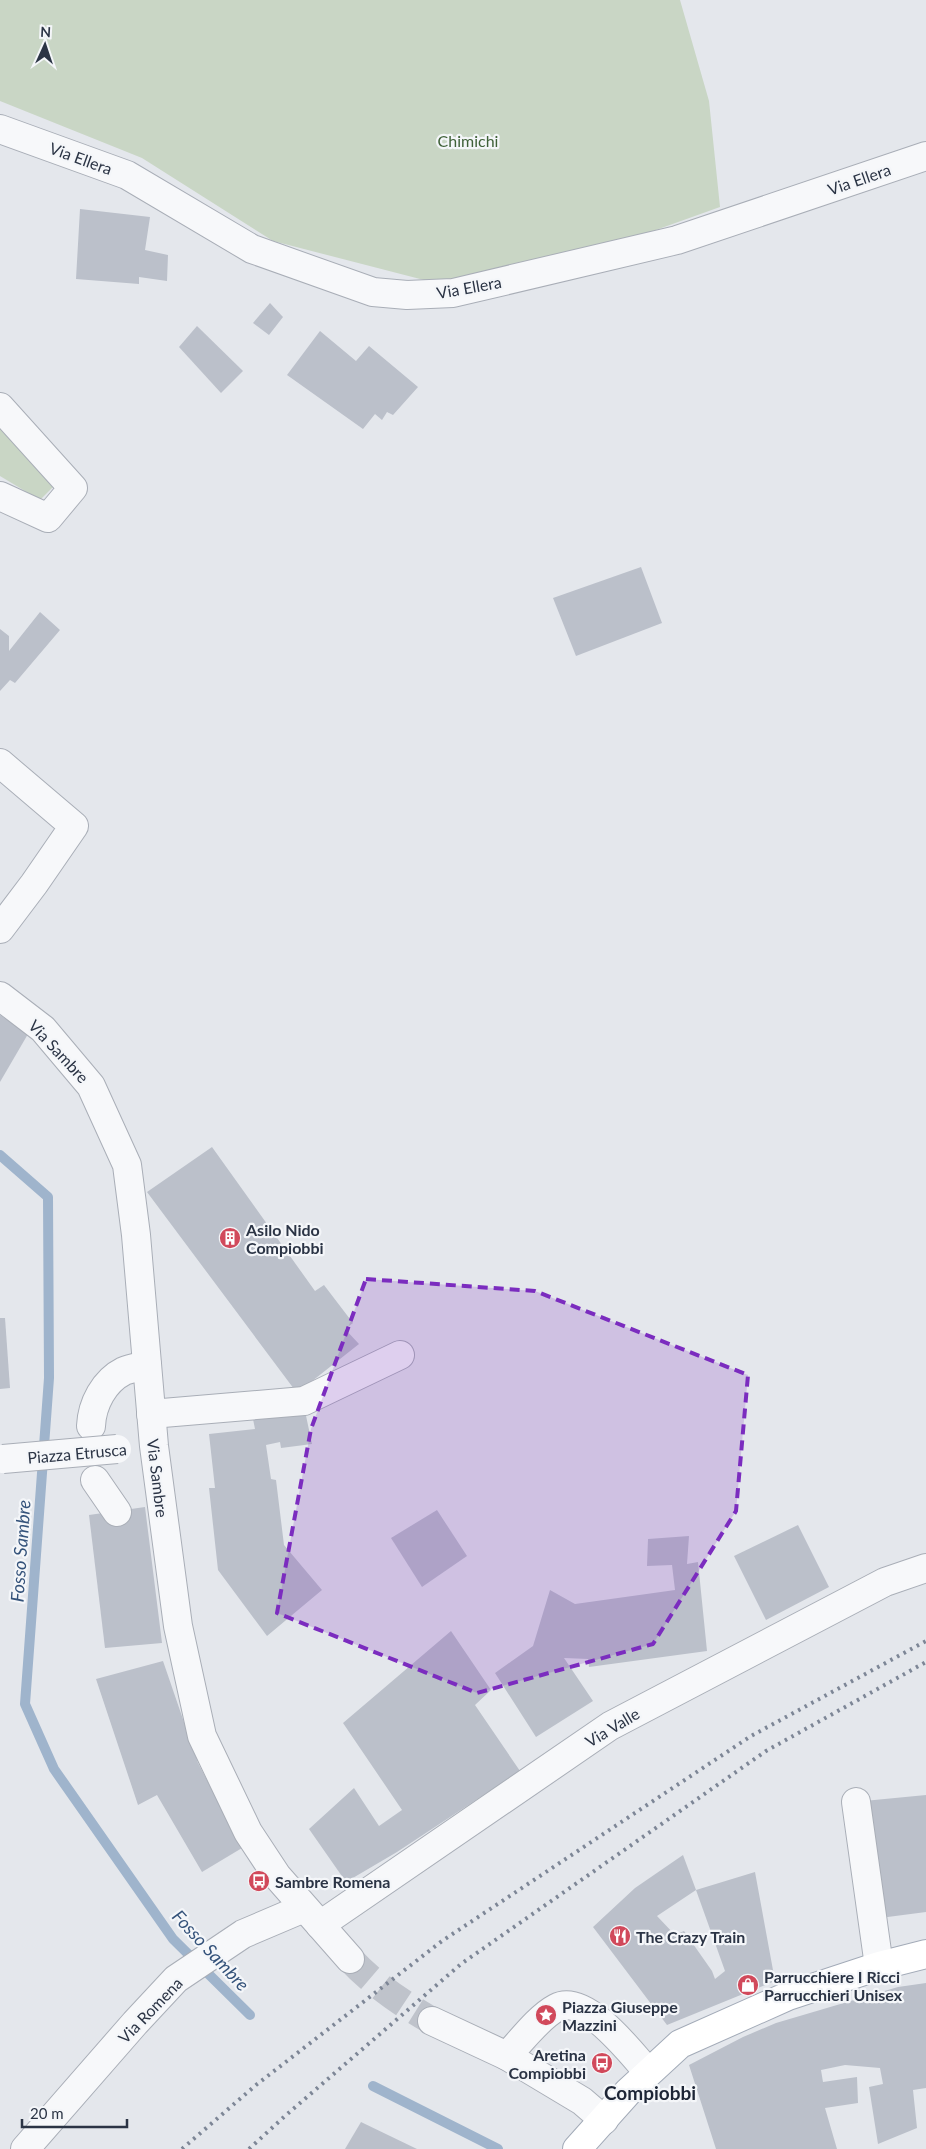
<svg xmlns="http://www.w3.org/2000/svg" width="926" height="2149" font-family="Lato,sans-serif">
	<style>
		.green { fill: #c9d6c5 }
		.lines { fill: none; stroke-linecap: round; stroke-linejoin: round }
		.stream { stroke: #9fb4cc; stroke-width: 10 }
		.building { fill: #bbc0ca }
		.minor-tunnel { stroke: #bfc3cb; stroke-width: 28; stroke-dasharray: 28 14; stroke-linecap: butt }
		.minor-casing { stroke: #a9aeb7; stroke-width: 30 }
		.major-casing { stroke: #a3abb8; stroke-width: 30 }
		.minor { stroke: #f7f8fa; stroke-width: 28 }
		.major { stroke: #fff; stroke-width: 28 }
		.rail { stroke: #7d8696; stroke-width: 4; stroke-dasharray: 2.5 5; stroke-linecap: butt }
		.minor-bridge-casing { stroke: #a9aeb7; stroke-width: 30; stroke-linecap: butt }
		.minor-bridge { stroke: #f7f8fa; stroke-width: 28 }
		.marked { fill: #7b2cbf; fill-opacity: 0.2; stroke: #7b2cbf; stroke-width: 4; stroke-dasharray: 10 6; stroke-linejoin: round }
		.labels { text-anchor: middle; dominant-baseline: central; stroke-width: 4.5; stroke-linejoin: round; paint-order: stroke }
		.park-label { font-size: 16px; fill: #3f6138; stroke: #f4f6f9 }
		.street-label { font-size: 16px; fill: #2b3445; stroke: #f4f6f9 }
		.poi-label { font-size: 16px; font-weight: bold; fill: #2b3445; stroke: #f4f6f9; text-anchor: start }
		.water-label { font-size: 18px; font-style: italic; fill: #34527a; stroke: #f4f6f9 }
		.quarter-label { font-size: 19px; font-weight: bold; fill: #1d2536; stroke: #f4f6f9 }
	</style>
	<rect width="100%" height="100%" fill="#e4e7ec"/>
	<g class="green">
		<path d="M 0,0 L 680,0 L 709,101 L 720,207 L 600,250 L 482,281 L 424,280 L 273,241 L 142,158 L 0,101 Z"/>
		<path d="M 0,426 L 54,486 L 40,500 L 0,476 Z"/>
	</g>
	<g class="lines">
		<g class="stream">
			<path d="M 0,1155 L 48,1197 L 49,1378 L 25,1704 L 54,1769 L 173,1939 L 250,2015"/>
			<path d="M 373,2086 L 498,2149"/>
		</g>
	</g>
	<g class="building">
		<path d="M 80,209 L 150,217 L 145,250 L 168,255 L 167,281 L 139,277 L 139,284 L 76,279 Z"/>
		<path d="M 270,303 L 283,317 L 269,335 L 253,323 Z"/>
		<path d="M 197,326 L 243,371 L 221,393 L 179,347 Z"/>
		<path d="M 320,331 L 356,361 L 369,346 L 418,387 L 393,415 L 387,412 L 382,420 L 375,414 L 363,429 L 287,375 Z"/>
		<path d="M 641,567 L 662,623 L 576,656 L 553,598 Z"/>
		<path d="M 40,612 L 60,630 L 15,683 L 10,680 L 0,691 L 0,629 L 9,636 L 9,651 Z"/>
		<path d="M 0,1015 L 28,1034 L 0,1082 Z"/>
		<path d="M 212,1147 L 315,1291 L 324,1285 L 353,1323 L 345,1329 L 359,1344 L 297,1393 L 147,1192 Z"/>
		<path d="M 0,1318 L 5,1318 L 10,1388 L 0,1389 Z"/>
		<path d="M 305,1411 L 312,1444 L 281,1448 L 280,1442 L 266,1445 L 271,1479 L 276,1480 L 284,1545 L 322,1590 L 267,1636 L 218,1570 L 209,1488 L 215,1488 L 209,1434 L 255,1429 L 253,1419 Z"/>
		<path d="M 145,1507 L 162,1643 L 105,1648 L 89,1515 Z"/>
		<path d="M 437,1510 L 467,1556 L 422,1587 L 391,1538 Z"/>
		<path d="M 798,1525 L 829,1587 L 766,1620 L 734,1556 Z"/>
		<path d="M 689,1536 L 687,1564 L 698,1562 L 707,1651 L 589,1667 L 588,1659 L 564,1658 L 593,1701 L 536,1737 L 495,1673 L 533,1646 L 550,1590 L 575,1604 L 675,1590 L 672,1565 L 647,1566 L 648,1539 Z"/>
		<path d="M 451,1631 L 491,1690 L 475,1705 L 520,1771 L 397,1852 L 346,1882 L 309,1829 L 354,1788 L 379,1826 L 402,1810 L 343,1723 Z"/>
		<path d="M 163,1661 L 198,1763 L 242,1848 L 202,1872 L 157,1795 L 138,1805 L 96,1679 Z"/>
		<path d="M 926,1795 L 926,1912 L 880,1918 L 864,1801 Z"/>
		<path d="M 683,1855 L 696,1890 L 657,1916 L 675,1935 L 684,1931 L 712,1971 L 715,1979 L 725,1971 L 696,1890 L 755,1872 L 775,1981 L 667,2025 L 593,1927 L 635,1888 Z"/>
		<path d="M 926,1983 L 926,2088 L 913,2090 L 917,2128 L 878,2144 L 869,2087 L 883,2084 L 880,2068 L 845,2065 L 821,2070 L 823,2082 L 857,2077 L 858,2103 L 825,2108 L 837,2149 L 716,2149 L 689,2065 L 743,2037 L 776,2023 L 898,1987 Z"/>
		<path d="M 361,2122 L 417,2149 L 345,2149 Z"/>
	</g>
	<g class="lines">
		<path class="minor-tunnel" d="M 350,1959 C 373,1984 403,2004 432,2021"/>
		<g class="minor-casing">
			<g id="minor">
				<path d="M 0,129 L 127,175 L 252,249 L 373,292 L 407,295 L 453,293 L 677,240 L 926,156"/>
				<path d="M 0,407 L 73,488 L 48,518 L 0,496"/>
				<path d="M 0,763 L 74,826 L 34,884 L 0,929"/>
				<path d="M 0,996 L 43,1029 L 91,1086 L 127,1165 L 136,1235 L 154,1446 L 178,1626 L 202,1736 L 248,1832 L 277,1876 L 350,1959"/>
				<path d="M 151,1414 L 304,1401 L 400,1355"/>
				<path d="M 91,1426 C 92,1404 104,1381 124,1371 C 131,1368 140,1367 147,1365"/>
				<path d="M 95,1480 L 117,1512"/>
				<path d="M 856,1802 L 879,1966"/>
				<path d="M 320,1925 L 610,1726 L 885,1582 L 926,1568"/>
				<path d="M 432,2021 L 507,2056 L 582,2101 L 604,2120"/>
				<path d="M 507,2056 C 521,2041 539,2017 556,2008 C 585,1992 631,2053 648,2072"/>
				<path d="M 25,2149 L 135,2023 L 176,1979 L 243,1934 L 304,1908"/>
			</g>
		</g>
		<g class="major-casing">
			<path id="major" d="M 577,2149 L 628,2092 L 680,2044 L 788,1996 L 879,1966 L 926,1954"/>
		</g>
		<use href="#minor" class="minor"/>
		<use href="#major" class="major"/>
		<g class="rail">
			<path d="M 182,2149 L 256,2085 L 442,1941 L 751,1736 L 926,1641"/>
			<path d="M 249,2149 L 285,2116 L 461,1964 L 766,1751 L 926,1662"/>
		</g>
		<g class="minor-bridge-casing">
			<path id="minor-bridge" d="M 3,1459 L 117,1449"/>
		</g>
		<use href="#minor-bridge" class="minor-bridge"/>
	</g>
	<path class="marked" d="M 366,1279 L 535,1291 L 748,1375 L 736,1511 L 653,1644 L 477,1693 L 277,1613 L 311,1429 Z"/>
	<defs>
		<g id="building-disc" transform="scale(1.125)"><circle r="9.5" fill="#d1495b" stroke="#f4f6f9"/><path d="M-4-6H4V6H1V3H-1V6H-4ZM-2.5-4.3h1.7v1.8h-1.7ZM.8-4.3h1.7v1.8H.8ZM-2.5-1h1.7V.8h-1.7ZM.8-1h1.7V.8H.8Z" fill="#fff"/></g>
		<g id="bus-disc" transform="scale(1.125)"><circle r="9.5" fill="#d1495b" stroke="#f4f6f9"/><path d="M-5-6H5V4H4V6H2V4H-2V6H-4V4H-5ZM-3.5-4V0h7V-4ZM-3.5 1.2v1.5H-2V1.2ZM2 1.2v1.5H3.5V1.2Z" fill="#fff"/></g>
		<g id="restaurant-disc" transform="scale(1.125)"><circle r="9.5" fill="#d1495b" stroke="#f4f6f9"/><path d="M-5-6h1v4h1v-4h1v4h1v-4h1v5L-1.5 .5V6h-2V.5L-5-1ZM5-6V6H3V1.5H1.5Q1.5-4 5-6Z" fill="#fff"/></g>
		<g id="shop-disc" transform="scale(1.125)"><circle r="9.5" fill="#d1495b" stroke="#f4f6f9"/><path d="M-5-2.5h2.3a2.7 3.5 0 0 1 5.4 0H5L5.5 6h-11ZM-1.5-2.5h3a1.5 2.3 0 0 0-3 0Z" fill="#fff"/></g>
		<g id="sight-disc" transform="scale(1.125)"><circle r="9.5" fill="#d1495b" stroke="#f4f6f9"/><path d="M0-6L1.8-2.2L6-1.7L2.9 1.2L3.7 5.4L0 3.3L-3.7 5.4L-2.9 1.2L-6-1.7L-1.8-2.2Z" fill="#fff"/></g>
	</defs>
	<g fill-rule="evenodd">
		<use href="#building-disc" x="230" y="1238"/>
		<use href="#bus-disc" x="259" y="1881"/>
		<use href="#restaurant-disc" x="620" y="1936"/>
		<use href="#shop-disc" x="748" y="1985"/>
		<use href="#sight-disc" x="546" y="2015"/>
		<use href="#bus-disc" x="602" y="2063"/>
	</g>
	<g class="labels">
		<g class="park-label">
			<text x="468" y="140">Chimichi</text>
		</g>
		<g class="street-label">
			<text transform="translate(81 158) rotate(20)">Via Ellera</text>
			<text transform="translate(859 179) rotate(-19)">Via Ellera</text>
			<text transform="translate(469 287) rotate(-10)">Via Ellera</text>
			<text transform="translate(59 1051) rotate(47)">Via Sambre</text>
			<text transform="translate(77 1453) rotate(-5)">Piazza Etrusca</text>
			<text transform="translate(158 1478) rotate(83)">Via Sambre</text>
			<text transform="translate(612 1727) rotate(-31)">Via Valle</text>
			<text transform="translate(150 2010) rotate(-46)">Via Romena</text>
		</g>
		<g class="poi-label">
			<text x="246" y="1229">Asilo Nido<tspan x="246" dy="18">Compiobbi</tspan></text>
			<text x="275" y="1881">Sambre Romena</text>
			<text x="636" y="1936">The Crazy Train</text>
			<text x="764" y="1976">Parrucchiere I Ricci<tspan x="764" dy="18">Parrucchieri Unisex</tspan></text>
			<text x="562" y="2006">Piazza Giuseppe<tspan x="562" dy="18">Mazzini</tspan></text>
			<text x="586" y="2054" text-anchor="end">Aretina<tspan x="586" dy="18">Compiobbi</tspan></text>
		</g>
		<g class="water-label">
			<text transform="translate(20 1551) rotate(-86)">Fosso Sambre</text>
			<text transform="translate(211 1950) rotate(47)">Fosso Sambre</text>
		</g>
		<g class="quarter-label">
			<text x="650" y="2092">Compiobbi</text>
		</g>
	</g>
	<g transform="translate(45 45) rotate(3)" stroke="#f4f6f9" stroke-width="4" paint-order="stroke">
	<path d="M0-4L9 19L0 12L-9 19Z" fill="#2b3445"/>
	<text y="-8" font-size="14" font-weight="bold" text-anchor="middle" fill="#2b3445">N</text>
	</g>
	<path d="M22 2119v8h105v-8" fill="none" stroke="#2b3445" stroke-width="2.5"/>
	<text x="30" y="2119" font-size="15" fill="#2b3445" stroke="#f4f6f9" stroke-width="4" paint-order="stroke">20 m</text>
</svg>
